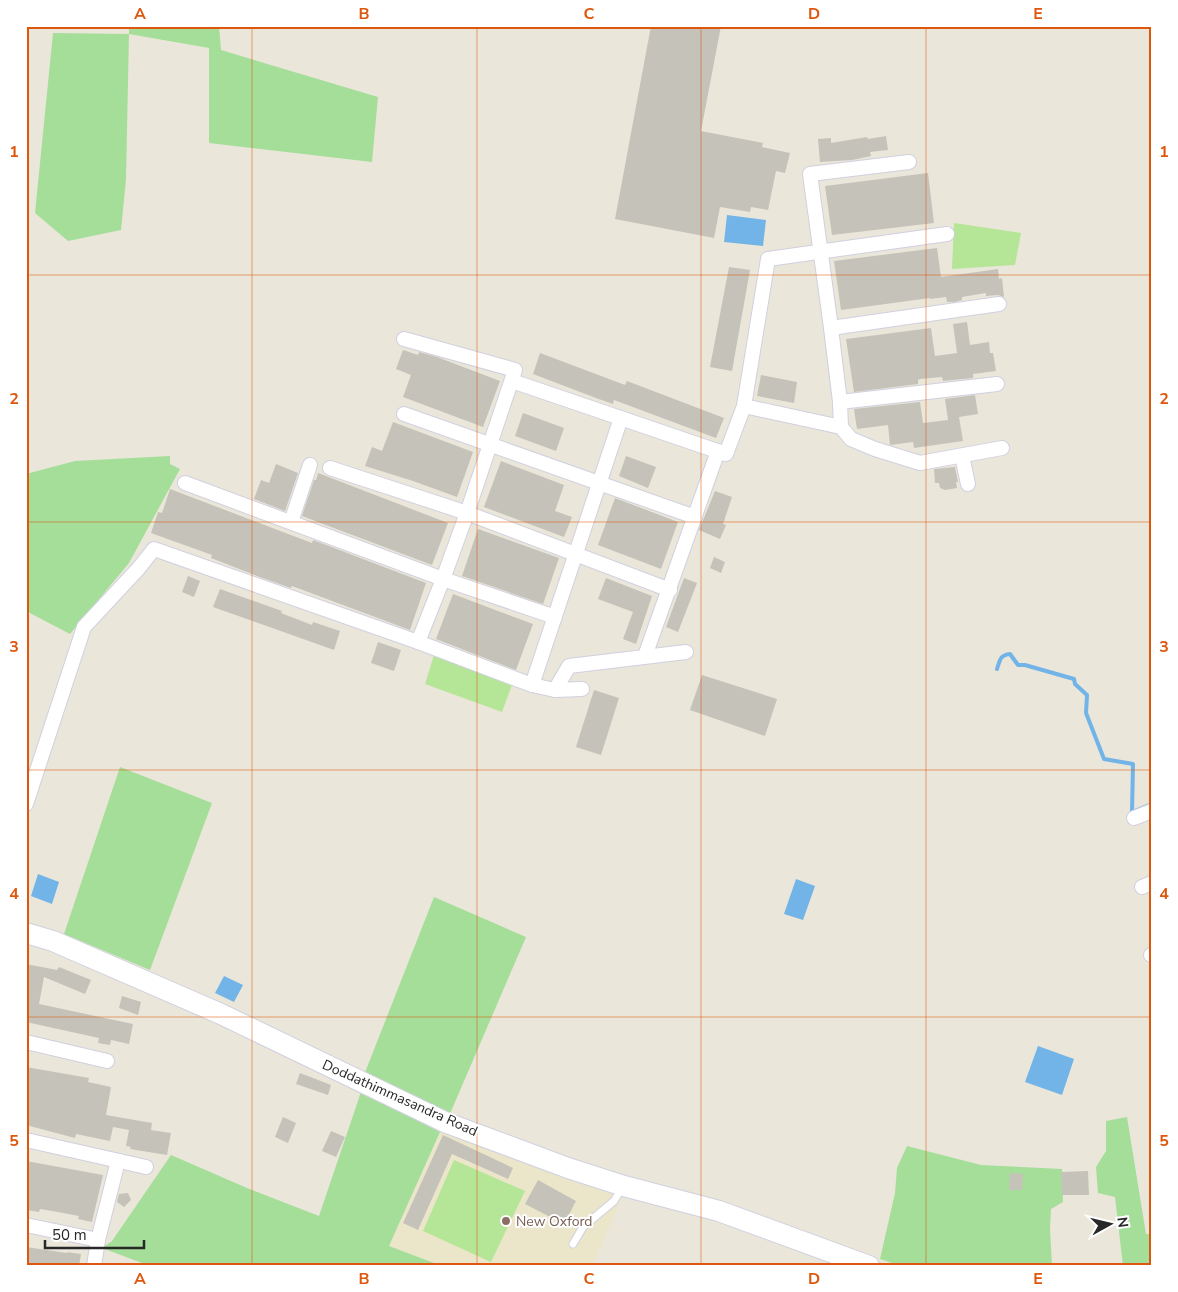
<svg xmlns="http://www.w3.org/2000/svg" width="1178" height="1292" font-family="'Nunito Sans',sans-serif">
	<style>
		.education { fill: #ebe6ca }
		.green { fill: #a5de99 }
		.pitch { fill: #b5e596 }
		.water { fill: #72b4e7 }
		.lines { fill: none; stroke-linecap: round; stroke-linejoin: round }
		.stream { stroke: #72b4e7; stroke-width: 4 }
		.building { fill: #c5c2ba }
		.lane-casing { stroke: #d0d0e0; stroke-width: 9 }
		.street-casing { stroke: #d0d0e0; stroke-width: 16 }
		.secondary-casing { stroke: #d0d0e0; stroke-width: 22 }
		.lane { stroke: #fff; stroke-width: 7 }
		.street { stroke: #fff; stroke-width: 14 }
		.secondary { stroke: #fff; stroke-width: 20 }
		.grid { fill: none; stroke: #de570d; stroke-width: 1; stroke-opacity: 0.55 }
		.education-dot { fill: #8d6e63; stroke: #fff; stroke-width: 2 }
		.labels { text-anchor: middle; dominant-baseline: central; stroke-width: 4; stroke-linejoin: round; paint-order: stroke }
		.street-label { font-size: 14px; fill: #282828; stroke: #fff }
		.education-label { font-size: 14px; fill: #785e54; stroke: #fff; text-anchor: start }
		.neatline { fill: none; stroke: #de570d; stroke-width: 2 }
		.grid-label { font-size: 16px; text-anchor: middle; font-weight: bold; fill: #de570d }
	</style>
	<rect width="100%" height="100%" fill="#eae6da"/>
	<path class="education" d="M 440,1132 L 622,1197 L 593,1266 L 442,1266 L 389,1246 Z"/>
	<g class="green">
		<path d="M 129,26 L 219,26 L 221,50 L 378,97 L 372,162 L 209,143 L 209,48 L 129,34 L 126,179 L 121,230 L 68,241 L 35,213 L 53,33 L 129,34 Z"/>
		<path d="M 170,456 L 170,464 L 180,469 L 129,563 L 70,634 L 26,611 L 26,474 L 75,461 Z"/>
		<path d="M 120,767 L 212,803 L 150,970 L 64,934 Z"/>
		<path d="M 434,897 L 526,937 L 449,1116 L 364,1075 Z"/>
		<path d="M 361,1092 L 440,1132 L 389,1246 L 442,1266 L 150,1266 L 102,1248 L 112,1241 L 171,1155 L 247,1188 L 319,1216 Z"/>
		<path d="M 1127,1117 L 1146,1234 L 1152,1234 L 1152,1266 L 1123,1266 L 1115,1197 L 1098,1193 L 1096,1167 L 1106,1151 L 1106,1121 Z"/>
		<path d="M 907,1146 L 981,1165 L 1062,1169 L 1063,1202 L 1051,1209 L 1050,1229 L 1052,1266 L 901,1266 L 880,1259 L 895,1193 L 897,1168 Z"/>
	</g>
	<g class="pitch">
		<path d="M 954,223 L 1021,233 L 1015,265 L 952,269 Z"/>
		<path d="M 434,655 L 512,685 L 502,712 L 425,684 Z"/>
		<path d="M 454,1160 L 525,1191 L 491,1262 L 423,1231 Z"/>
	</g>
	<g class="water">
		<path d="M 727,215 L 766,220 L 763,246 L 724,242 Z"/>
		<path d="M 38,874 L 59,882 L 52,904 L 31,896 Z"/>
		<path d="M 796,879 L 815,886 L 803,920 L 784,914 Z"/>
		<path d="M 224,976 L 243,985 L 234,1002 L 215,993 Z"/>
		<path d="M 1038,1046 L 1074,1059 L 1062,1095 L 1025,1082 Z"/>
	</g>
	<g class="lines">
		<path class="stream" d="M 997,669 C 1000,660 1000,655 1010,654 L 1018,665 L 1025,665 L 1074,679 L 1075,684 L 1087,695 L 1086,713 L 1104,759 L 1133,764 L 1132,812 L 1152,804"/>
	</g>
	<g class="building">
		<path d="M 651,26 L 721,26 L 701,131 L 763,143 L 762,147 L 790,153 L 785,173 L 776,171 L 768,210 L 751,207 L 750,212 L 720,207 L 714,238 L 615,219 Z"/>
		<path d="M 886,136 L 888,150 L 870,152 L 871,156 L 852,160 L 820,162 L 818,139 L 831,138 L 831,143 L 867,137 L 868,139 Z"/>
		<path d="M 928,173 L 934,223 L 832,235 L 825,186 Z"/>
		<path d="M 937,248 L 941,277 L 998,269 L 999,279 L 1002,278 L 1004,297 L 998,295 L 986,296 L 986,293 L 962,297 L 962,300 L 954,302 L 947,302 L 946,297 L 930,299 L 930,298 L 841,310 L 834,261 Z"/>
		<path d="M 729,267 L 750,270 L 732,371 L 710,367 Z"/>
		<path d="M 967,322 L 970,345 L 989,342 L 990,353 L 993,353 L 996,371 L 973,374 L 973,378 L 943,381 L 942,377 L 920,379 L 918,380 L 918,384 L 854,392 L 846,339 L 931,328 L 935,356 L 957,353 L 953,324 Z"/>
		<path d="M 403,350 L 418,355 L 419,352 L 437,357 L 500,381 L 483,427 L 403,397 L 411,375 L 396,369 Z"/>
		<path d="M 540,353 L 625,385 L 627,381 L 724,418 L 716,438 L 614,400 L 613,404 L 596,398 L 533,374 Z"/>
		<path d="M 761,375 L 797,382 L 794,403 L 757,396 Z"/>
		<path d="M 975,395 L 978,414 L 959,417 L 963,441 L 914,448 L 913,442 L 890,445 L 888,425 L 857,429 L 854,409 L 920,402 L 923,423 L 948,420 L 945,399 Z"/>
		<path d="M 523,413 L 564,428 L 556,451 L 515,436 Z"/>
		<path d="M 393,422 L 473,452 L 457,497 L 413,481 L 365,466 L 372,447 L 382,451 Z"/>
		<path d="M 626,456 L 656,467 L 648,488 L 619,476 Z"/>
		<path d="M 501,461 L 564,485 L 555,511 L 572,517 L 564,537 L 484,507 Z"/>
		<path d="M 276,464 L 298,473 L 285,511 L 254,499 L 261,480 L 269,483 Z"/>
		<path d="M 955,467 L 958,482 L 956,482 L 957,488 L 945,490 L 940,488 L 939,483 L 935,483 L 934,469 Z"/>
		<path d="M 318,473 L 448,523 L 432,565 L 302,516 L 314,480 L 316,480 Z"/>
		<path d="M 170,489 L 296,537 L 312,543 L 313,540 L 426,583 L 410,630 L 292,586 L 291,588 L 257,576 L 211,558 L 212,555 L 151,533 L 158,512 L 162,513 Z"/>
		<path d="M 715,491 L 732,497 L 723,524 L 726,525 L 720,539 L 699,530 Z"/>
		<path d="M 615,498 L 678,522 L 661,569 L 598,545 Z"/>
		<path d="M 478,529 L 559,558 L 543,604 L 462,576 Z"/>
		<path d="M 714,557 L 725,562 L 721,573 L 710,568 Z"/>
		<path d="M 188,576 L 200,581 L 194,597 L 182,592 Z"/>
		<path d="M 606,578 L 652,596 L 636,644 L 623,639 L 633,612 L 598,599 Z"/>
		<path d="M 684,578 L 697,583 L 678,632 L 666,627 Z"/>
		<path d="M 220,589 L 282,611 L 281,613 L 312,625 L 313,622 L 340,631 L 334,650 L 213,607 Z"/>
		<path d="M 453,594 L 533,624 L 516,670 L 436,639 Z"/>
		<path d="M 378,642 L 401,650 L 394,671 L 371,663 Z"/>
		<path d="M 702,675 L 777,699 L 765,736 L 690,710 Z"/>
		<path d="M 594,690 L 619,698 L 601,755 L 576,747 Z"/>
		<path d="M 26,964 L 57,970 L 59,967 L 91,980 L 85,994 L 44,977 L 39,1004 L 133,1024 L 129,1044 L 111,1040 L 110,1045 L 98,1043 L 99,1038 L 26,1022 Z"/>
		<path d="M 122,996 L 141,1002 L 138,1015 L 119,1008 Z"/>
		<path d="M 26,1067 L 89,1078 L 88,1082 L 111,1087 L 106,1115 L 152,1123 L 151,1130 L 171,1133 L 167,1155 L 130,1149 L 131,1147 L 126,1146 L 129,1130 L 113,1127 L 110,1141 L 76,1134 L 75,1138 L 26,1125 Z"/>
		<path d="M 300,1073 L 331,1085 L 328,1095 L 296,1084 Z"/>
		<path d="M 283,1117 L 296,1123 L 288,1143 L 275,1137 Z"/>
		<path d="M 331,1131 L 345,1137 L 336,1157 L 322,1151 Z"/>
		<path d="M 443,1135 L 513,1168 L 508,1179 L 452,1154 L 418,1230 L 403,1223 Z"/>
		<path d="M 26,1161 L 103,1175 L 92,1222 L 78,1219 L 79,1216 L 58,1212 L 40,1209 L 39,1212 L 26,1210 Z"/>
		<path d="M 1088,1171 L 1089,1195 L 1062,1195 L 1061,1172 Z"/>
		<path d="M 1010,1173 L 1023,1174 L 1022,1190 L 1009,1190 Z"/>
		<path d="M 538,1180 L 576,1201 L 564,1224 L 525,1204 Z"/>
		<path d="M 128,1193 L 131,1200 L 124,1207 L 117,1202 L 118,1197 L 119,1194 Z"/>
		<path d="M 26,1247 L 67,1253 L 67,1252 L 81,1254 L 79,1266 L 26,1266 Z"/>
	</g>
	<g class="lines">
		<g class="lane-casing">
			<path id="lane" d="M 573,1244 L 583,1227 L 614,1201 L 622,1188"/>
		</g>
		<g class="street-casing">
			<g id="street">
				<path d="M 831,328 L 999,304"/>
				<path d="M 404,339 L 515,370 L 467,513 L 443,579 L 418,642"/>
				<path d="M 512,381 L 726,454 L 744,406 L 768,259 L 947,234"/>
				<path d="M 840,402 L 997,384"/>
				<path d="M 744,406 L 841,427 L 851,439 L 875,449 L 920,463 L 1002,448"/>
				<path d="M 404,414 L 695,517"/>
				<path d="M 841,427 L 840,402 L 831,328 L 810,174 L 909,162"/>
				<path d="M 962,456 L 968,484"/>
				<path d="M 330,468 L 467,513 L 670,590"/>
				<path d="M 185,483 L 443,579 L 555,617"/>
				<path d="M 291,522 L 310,465"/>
				<path d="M 645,656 L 718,451"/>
				<path d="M 532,685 L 621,418"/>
				<path d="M 555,690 L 569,666 L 686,652"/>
				<path d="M 26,804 L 84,627 L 138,569 L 154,549 L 418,642 L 532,685 L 555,690 L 582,689"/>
				<path d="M 1134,818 L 1152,811"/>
				<path d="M 1142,887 L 1152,883"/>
				<path d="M 1151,955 L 1152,955"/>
				<path d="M 26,1042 L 107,1061"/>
				<path d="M 26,1140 L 146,1167"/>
				<path d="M 26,1225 L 98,1240"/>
				<path d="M 94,1266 L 98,1240 L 118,1161"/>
			</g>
		</g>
		<g class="secondary-casing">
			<path id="secondary" d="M 26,933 L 53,941 L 221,1014 L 447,1123 L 568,1168 L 624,1186 L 719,1211 L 869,1266"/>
		</g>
		<use href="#lane" class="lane"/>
		<use href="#street" class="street"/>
		<use href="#secondary" class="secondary"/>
	</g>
	<path class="grid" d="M 252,26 L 252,1266M 477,26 L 477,1266M 701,26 L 701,1266M 926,26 L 926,1266M 26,275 L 1152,275M 26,522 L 1152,522M 26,770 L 1152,770M 26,1017 L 1152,1017"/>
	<circle class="education-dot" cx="506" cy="1221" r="5"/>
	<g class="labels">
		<g class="street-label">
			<text transform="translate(400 1098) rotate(24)">Doddathimmasandra Road</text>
		</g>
		<g class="education-label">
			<text x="516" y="1221">New Oxford</text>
		</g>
	</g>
	<rect width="1178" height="1292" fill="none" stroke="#ffffff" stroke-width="55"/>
	<g transform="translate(1110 1224) rotate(82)" stroke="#ffffff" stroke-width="4" paint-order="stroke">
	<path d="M0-4L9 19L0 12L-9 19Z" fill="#282828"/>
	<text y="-8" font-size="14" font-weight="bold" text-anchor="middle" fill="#282828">N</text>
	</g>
	<path d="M45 1240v8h99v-8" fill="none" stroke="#282828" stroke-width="2.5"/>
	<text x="52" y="1240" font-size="15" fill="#282828" stroke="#ffffff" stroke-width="4" paint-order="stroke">50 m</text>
	<rect x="28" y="28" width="1122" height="1236" class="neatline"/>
	<g class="grid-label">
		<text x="140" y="19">A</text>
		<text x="364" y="19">B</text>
		<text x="589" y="19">C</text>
		<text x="814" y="19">D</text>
		<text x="1038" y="19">E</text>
		<text x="14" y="157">1</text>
		<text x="1164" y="157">1</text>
		<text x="14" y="404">2</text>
		<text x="1164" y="404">2</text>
		<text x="14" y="652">3</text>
		<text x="1164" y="652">3</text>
		<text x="14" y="899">4</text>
		<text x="1164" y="899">4</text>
		<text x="14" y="1146">5</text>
		<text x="1164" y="1146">5</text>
		<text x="140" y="1284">A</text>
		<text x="364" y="1284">B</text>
		<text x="589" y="1284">C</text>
		<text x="814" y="1284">D</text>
		<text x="1038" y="1284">E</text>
	</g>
</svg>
